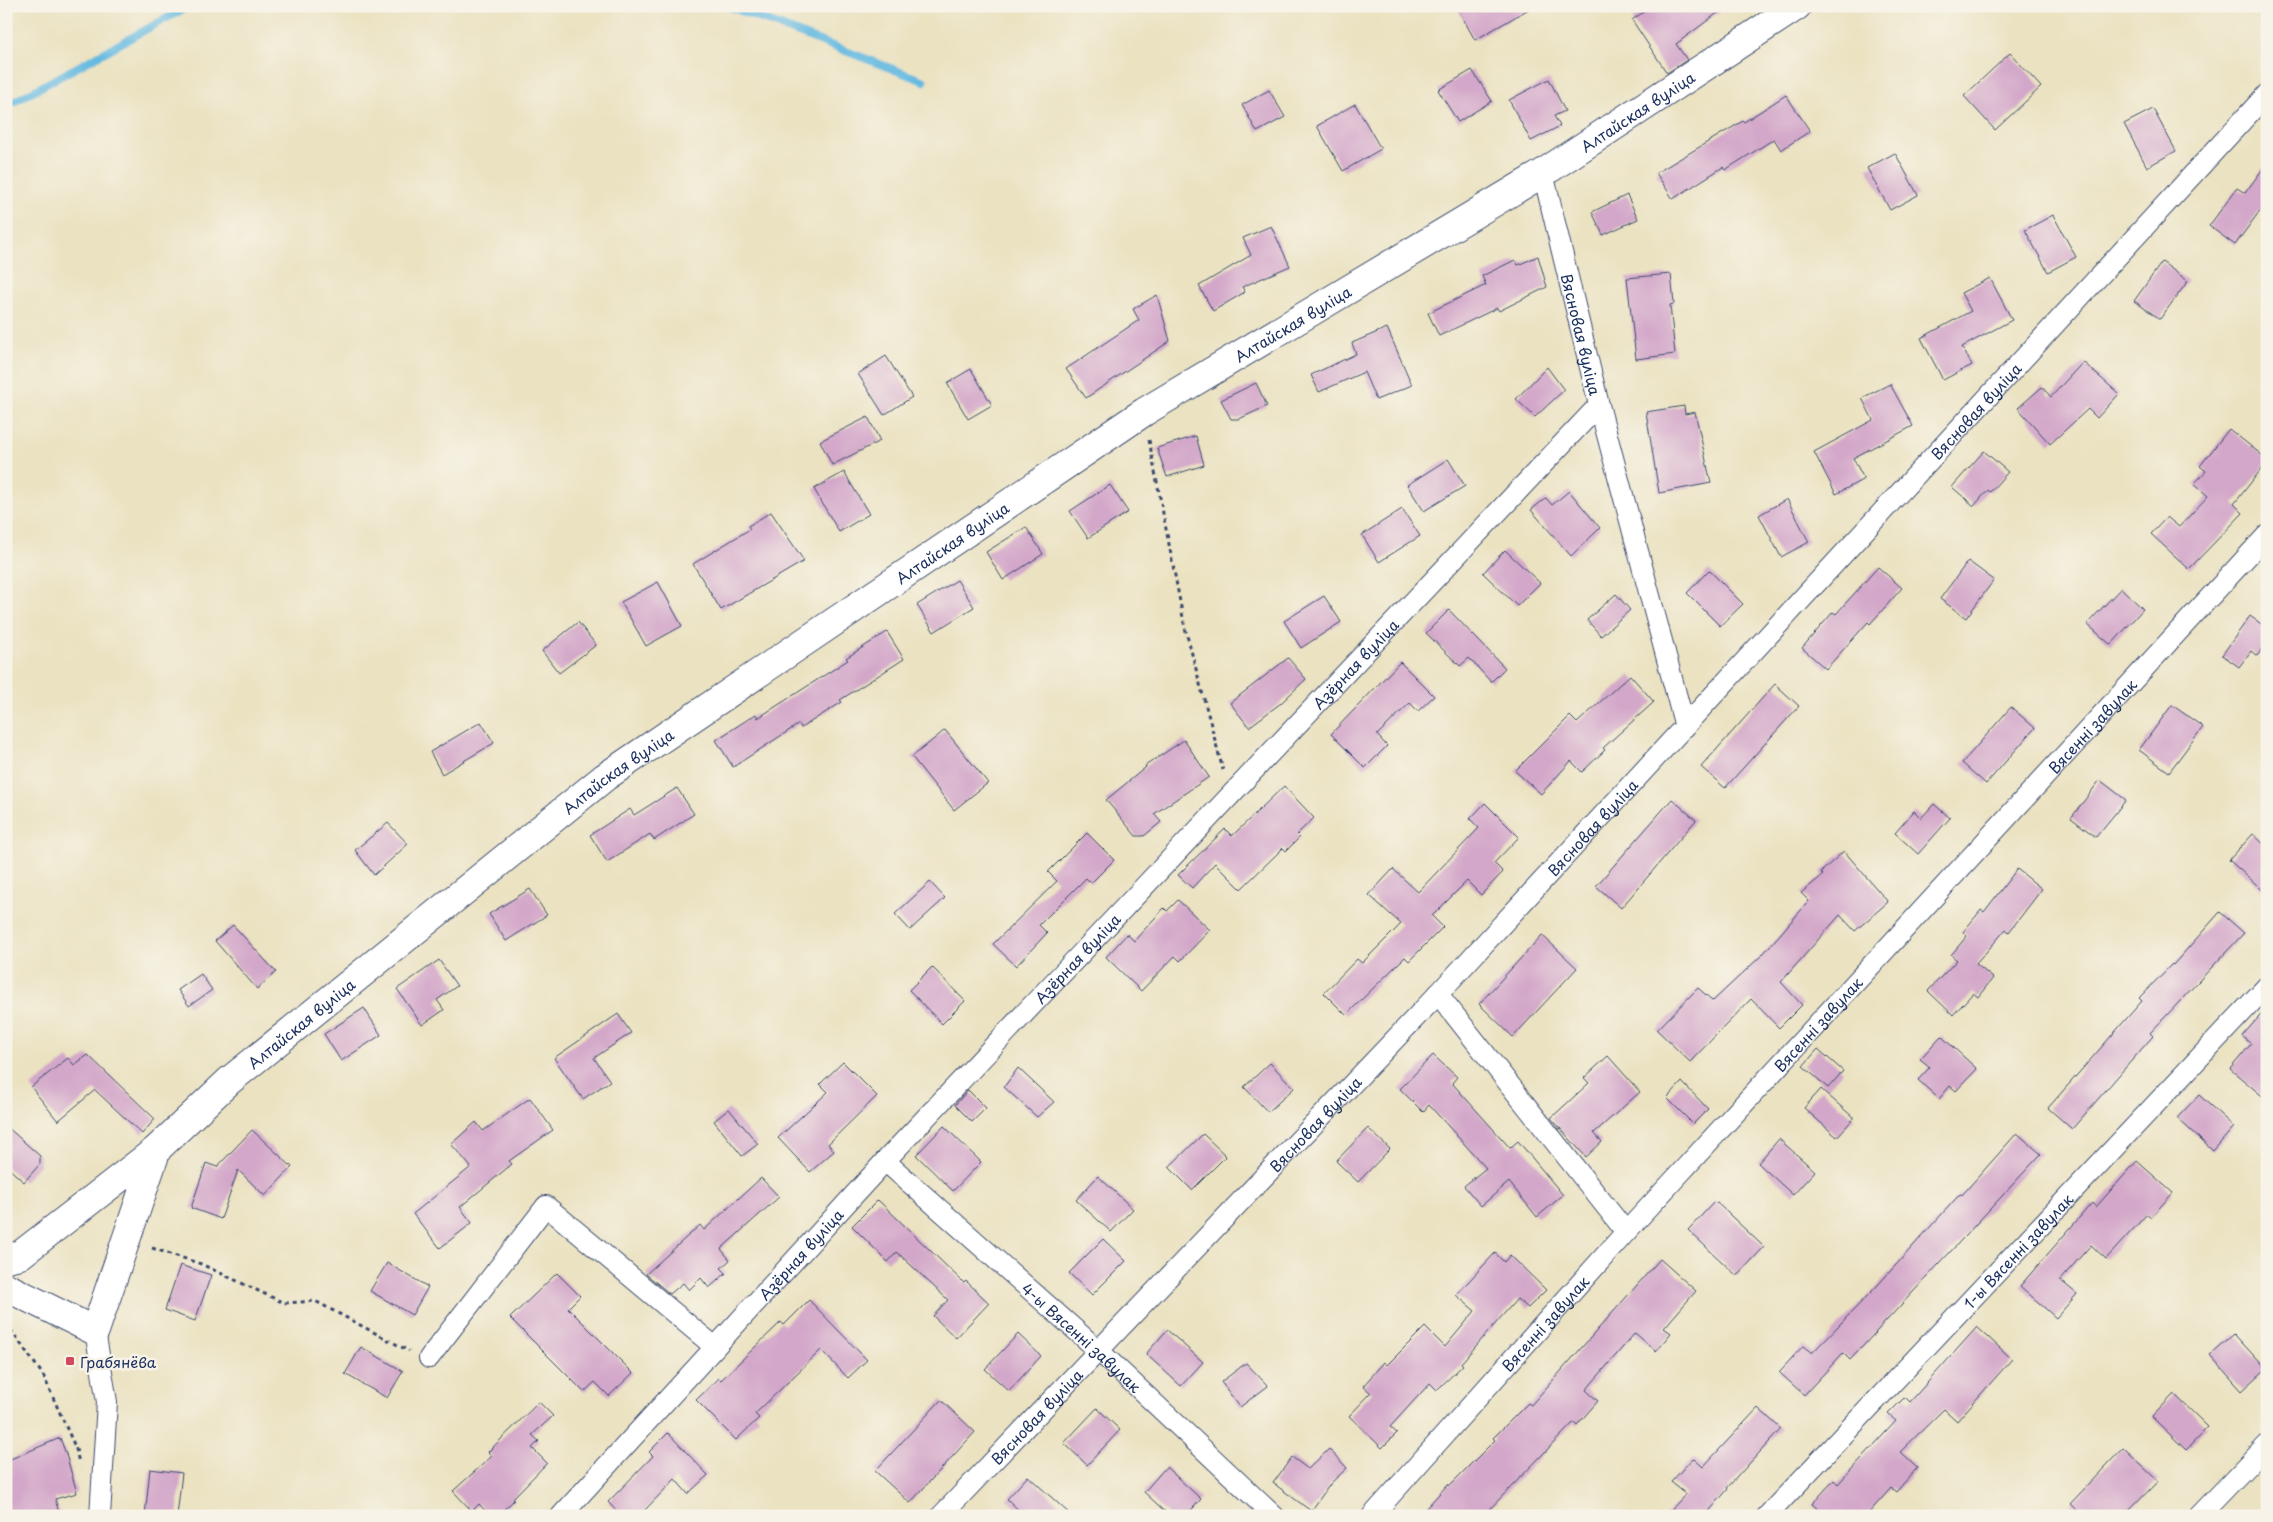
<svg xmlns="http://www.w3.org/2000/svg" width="2273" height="1522" font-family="'Playpen Sans',sans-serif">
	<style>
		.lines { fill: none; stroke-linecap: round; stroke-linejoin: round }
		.stream { stroke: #65bae1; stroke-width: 8 }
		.building { fill: #d3a7c9 }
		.street-casing { stroke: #3a4a6d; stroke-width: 22 }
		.secondary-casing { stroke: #3a4a6d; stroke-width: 30 }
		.path { stroke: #3a4a6d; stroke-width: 3; stroke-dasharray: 4 4; stroke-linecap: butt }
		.street { stroke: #fff; stroke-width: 20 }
		.secondary { stroke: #fff; stroke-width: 28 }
		.poi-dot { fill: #d1495b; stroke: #f7f3e8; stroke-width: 2 }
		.labels { text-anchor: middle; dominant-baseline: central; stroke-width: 5; stroke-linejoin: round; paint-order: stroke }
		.street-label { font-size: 15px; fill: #1b2f5e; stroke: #f7f3e8 }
		.poi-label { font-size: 15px; fill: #1b2f5e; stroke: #f7f3e8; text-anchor: start }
	</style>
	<rect width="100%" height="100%" fill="#f7f3e8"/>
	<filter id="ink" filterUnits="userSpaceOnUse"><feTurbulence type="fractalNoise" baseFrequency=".02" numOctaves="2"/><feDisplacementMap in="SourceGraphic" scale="10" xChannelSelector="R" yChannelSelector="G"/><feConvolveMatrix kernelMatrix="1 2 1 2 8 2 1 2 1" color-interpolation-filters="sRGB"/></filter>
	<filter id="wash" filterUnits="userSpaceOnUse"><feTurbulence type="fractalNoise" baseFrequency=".0096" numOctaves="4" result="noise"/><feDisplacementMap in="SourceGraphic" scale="20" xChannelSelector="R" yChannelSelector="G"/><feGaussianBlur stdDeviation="1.12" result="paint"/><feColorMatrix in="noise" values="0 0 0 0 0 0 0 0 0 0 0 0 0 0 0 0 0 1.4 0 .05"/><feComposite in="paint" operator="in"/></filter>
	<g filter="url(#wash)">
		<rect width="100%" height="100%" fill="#ebe2c1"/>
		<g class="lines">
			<g class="stream">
				<path d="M 728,6 L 924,81"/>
				<path d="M 6,106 L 189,6"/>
			</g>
		</g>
		<g id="blocks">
			<g class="building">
				<path d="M 1456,6 L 1534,6 L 1475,40 Z"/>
				<path d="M 1652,6 L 1727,6 L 1676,44 L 1687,60 L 1667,73 L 1632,20 Z"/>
				<path d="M 2010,53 L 2041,87 L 1995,130 L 1964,96 Z"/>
				<path d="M 1472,70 L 1492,101 L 1458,122 L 1438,90 Z"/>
				<path d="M 1549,79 L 1565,111 L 1554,116 L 1560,126 L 1531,141 L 1509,100 Z"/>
				<path d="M 1269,90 L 1285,117 L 1257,132 L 1242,105 Z"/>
				<path d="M 1786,95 L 1810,131 L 1781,150 L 1774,139 L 1725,170 L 1723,167 L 1673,199 L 1656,173 L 1743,121 L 1744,122 Z"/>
				<path d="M 1355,104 L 1381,149 L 1343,171 L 1317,126 Z"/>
				<path d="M 2153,109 L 2176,151 L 2147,167 L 2124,124 Z"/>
				<path d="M 1895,153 L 1918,195 L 1890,210 L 1867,168 Z"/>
				<path d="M 2267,163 L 2267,201 L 2235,245 L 2209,226 L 2237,188 L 2245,193 Z"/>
				<path d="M 1627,195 L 1638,219 L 1603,235 L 1592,212 Z"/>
				<path d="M 2053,215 L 2076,257 L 2048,272 L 2025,230 Z"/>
				<path d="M 1271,226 L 1290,266 L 1242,287 L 1245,292 L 1213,311 L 1199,286 L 1251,255 L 1243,238 Z"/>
				<path d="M 1538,256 L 1547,287 L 1499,311 L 1497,308 L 1439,336 L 1428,313 L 1486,285 L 1482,276 L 1515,260 L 1518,265 Z"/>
				<path d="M 2162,262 L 2188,281 L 2160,319 L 2134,301 Z"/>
				<path d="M 1671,274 L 1674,304 L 1670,305 L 1675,354 L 1636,359 L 1627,278 Z"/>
				<path d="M 1990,278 L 2012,320 L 1962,347 L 1972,365 L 1943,380 L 1921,338 L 1971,311 L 1961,293 Z"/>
				<path d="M 1157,295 L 1170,341 L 1086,398 L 1066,369 L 1139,320 L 1133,309 Z"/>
				<path d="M 1387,328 L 1412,385 L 1376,400 L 1364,372 L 1319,392 L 1311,375 L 1356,354 L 1352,343 Z"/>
				<path d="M 886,356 L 912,397 L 884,415 L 858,374 Z"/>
				<path d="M 2083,362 L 2119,394 L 2097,418 L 2088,409 L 2050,444 L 2018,408 L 2042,387 L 2051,397 Z"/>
				<path d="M 1547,367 L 1564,390 L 1535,417 L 1516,399 Z"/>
				<path d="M 971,369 L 992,405 L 968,419 L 947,383 Z"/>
				<path d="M 1256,383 L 1267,406 L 1239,419 L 1231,419 L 1221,400 Z"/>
				<path d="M 1890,384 L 1913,426 L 1853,458 L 1864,479 L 1836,494 L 1814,452 L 1873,420 L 1862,398 Z"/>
				<path d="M 1684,406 L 1685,414 L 1695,412 L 1711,483 L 1659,493 L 1646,412 Z"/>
				<path d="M 868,417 L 880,441 L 832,465 L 820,441 Z"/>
				<path d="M 2229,429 L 2267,459 L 2267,462 L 2234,504 L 2243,513 L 2189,569 L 2151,534 L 2167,517 L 2179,527 L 2208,496 L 2194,484 L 2206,471 L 2200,466 Z"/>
				<path d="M 1196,436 L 1204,465 L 1167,477 L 1157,448 Z"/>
				<path d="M 1984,451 L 2008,472 L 1990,492 L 1988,490 L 1974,506 L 1952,487 Z"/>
				<path d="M 1448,459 L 1465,486 L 1424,511 L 1407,485 Z"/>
				<path d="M 844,472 L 869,514 L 839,532 L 814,489 Z"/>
				<path d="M 1110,485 L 1128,512 L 1088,538 L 1070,511 Z"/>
				<path d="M 1569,491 L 1600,528 L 1571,556 L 1531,510 L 1546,498 L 1552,505 Z"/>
				<path d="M 1787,499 L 1809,542 L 1781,557 L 1759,515 Z"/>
				<path d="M 1402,509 L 1420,536 L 1379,562 L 1362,535 Z"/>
				<path d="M 771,512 L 804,561 L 721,610 L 693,564 L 750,529 L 748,526 Z"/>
				<path d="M 1026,527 L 1043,554 L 1003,580 L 986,552 Z"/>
				<path d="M 1505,550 L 1540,583 L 1517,606 L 1483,573 Z"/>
				<path d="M 1968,561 L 1994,580 L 1966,618 L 1940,599 Z"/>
				<path d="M 1878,567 L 1902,588 L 1870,624 L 1868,622 L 1826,669 L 1802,648 L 1833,612 L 1836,614 Z"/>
				<path d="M 1709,570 L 1743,604 L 1720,626 L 1687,593 Z"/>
				<path d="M 957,580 L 974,607 L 934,632 L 917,605 Z"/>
				<path d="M 658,582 L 682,626 L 646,646 L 621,602 Z"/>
				<path d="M 2121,588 L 2143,609 L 2111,645 L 2087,624 Z"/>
				<path d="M 1616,594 L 1630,610 L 1601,636 L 1587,620 Z"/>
				<path d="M 1324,596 L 1341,622 L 1301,648 L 1284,621 Z"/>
				<path d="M 1449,610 L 1505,668 L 1491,682 L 1469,658 L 1460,666 L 1426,633 Z"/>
				<path d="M 2250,616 L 2267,628 L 2267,643 L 2257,656 L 2251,651 L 2239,667 L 2222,655 Z"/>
				<path d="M 578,622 L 596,645 L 559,673 L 542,651 Z"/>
				<path d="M 887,632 L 904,659 L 840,700 L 842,702 L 801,728 L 799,724 L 733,767 L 716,740 L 756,714 L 758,718 L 848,660 L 846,658 Z"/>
				<path d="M 1288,658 L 1306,679 L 1281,703 L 1249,727 L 1230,703 Z"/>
				<path d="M 1400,662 L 1434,696 L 1418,711 L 1410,703 L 1377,735 L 1387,746 L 1365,768 L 1331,734 Z"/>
				<path d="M 1630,675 L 1654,702 L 1603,748 L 1605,750 L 1582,772 L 1571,761 L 1541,794 L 1515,771 L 1570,716 L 1577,723 Z"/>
				<path d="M 1775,684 L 1799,706 L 1725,788 L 1701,767 Z"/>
				<path d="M 2172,705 L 2203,727 L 2169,772 L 2139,750 Z"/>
				<path d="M 2011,707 L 2035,728 L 1986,784 L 1962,763 Z"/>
				<path d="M 481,722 L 494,743 L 442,774 L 430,752 Z"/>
				<path d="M 945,730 L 988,783 L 954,810 L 912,757 Z"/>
				<path d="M 1184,740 L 1209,777 L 1154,814 L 1161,822 L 1144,836 L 1136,836 L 1106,800 L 1146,767 L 1145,766 Z"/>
				<path d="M 2100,780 L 2126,800 L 2096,837 L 2071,818 Z"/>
				<path d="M 1284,786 L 1314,818 L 1297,834 L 1300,837 L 1286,851 L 1283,848 L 1241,889 L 1215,863 L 1192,888 L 1178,875 L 1225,829 L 1232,836 Z"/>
				<path d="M 677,788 L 694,814 L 654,840 L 650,834 L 607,862 L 590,835 L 630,809 L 634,815 Z"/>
				<path d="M 1672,799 L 1696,820 L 1621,908 L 1596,886 Z"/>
				<path d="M 1485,803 L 1519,837 L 1494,863 L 1503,872 L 1481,895 L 1467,881 L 1432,916 L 1443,927 L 1409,961 L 1405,957 L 1346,1015 L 1324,993 L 1357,959 L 1362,963 L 1401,924 L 1369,895 L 1393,869 L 1418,892 L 1479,828 L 1470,819 Z"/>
				<path d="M 1934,804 L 1950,818 L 1918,854 L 1895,833 L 1914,811 L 1921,818 Z"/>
				<path d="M 388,823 L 408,844 L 374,875 L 355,850 Z"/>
				<path d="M 1087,833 L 1114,860 L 1091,883 L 1086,878 L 1039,925 L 1047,933 L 1016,966 L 993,944 L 1057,881 L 1048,872 Z"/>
				<path d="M 2253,834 L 2267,847 L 2267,894 L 2229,860 Z"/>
				<path d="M 1844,851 L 1888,902 L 1855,931 L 1840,915 L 1781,982 L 1802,1005 L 1779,1028 L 1751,999 L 1690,1062 L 1657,1030 L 1698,988 L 1713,1001 L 1762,955 L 1809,901 L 1801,893 L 1823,875 L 1821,872 Z"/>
				<path d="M 2017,869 L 2042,889 L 2009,932 L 2006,929 L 1976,964 L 1993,978 L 1978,997 L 1973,993 L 1953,1015 L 1928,991 L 1957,960 L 1951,955 L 1967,936 L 1963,932 L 1981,910 L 1984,912 Z"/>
				<path d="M 930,882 L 945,898 L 910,930 L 895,914 Z"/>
				<path d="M 530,889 L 547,915 L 506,941 L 489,914 Z"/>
				<path d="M 1178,900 L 1210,930 L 1180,961 L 1175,956 L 1141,991 L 1106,957 L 1127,934 L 1134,941 L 1164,908 L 1167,911 Z"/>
				<path d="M 2220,912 L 2244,933 L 2150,1033 L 2153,1036 L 2072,1129 L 2048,1108 L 2142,1001 L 2139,998 L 2172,964 L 2173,965 Z"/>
				<path d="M 233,925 L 276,972 L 257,989 L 215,941 Z"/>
				<path d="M 1542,935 L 1577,968 L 1513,1037 L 1479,1004 Z"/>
				<path d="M 439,960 L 457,986 L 437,1000 L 444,1010 L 422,1025 L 397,989 Z"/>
				<path d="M 932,967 L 965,1001 L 942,1024 L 909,990 Z"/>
				<path d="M 201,974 L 212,990 L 189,1006 L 178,990 Z"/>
				<path d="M 364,1008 L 381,1035 L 341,1061 L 324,1034 Z"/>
				<path d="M 2267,1008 L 2267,1100 L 2230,1069 L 2251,1044 L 2242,1036 Z"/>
				<path d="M 618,1014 L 631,1033 L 594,1058 L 610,1081 L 583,1099 L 554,1058 Z"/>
				<path d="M 1941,1036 L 1977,1069 L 1956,1091 L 1950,1086 L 1939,1099 L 1918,1080 L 1930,1067 L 1920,1059 Z"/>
				<path d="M 1818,1049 L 1843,1071 L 1828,1088 L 1803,1066 Z"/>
				<path d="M 88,1055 L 155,1119 L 142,1134 L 95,1090 L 58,1121 L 31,1087 L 68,1058 L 74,1065 Z"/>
				<path d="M 1433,1055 L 1457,1077 L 1452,1083 L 1510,1148 L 1518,1141 L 1563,1195 L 1537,1217 L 1509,1182 L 1481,1206 L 1464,1186 L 1486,1168 L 1429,1105 L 1423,1112 L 1400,1089 Z"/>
				<path d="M 1608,1056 L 1640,1092 L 1594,1133 L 1602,1142 L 1586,1157 L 1551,1118 L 1589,1083 L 1584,1078 Z"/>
				<path d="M 843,1062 L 877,1096 L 828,1144 L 834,1151 L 810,1172 L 778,1138 L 828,1092 L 820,1084 Z"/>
				<path d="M 1270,1063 L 1294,1088 L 1268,1112 L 1244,1087 Z"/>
				<path d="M 1018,1068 L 1054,1102 L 1037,1117 L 1004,1087 Z"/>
				<path d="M 1682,1082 L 1708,1109 L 1693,1124 L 1667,1098 Z"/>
				<path d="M 1821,1089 L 1854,1118 L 1837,1137 L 1804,1108 Z"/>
				<path d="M 968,1090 L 986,1108 L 972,1122 L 955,1105 Z"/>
				<path d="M 2199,1095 L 2234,1127 L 2213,1151 L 2177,1118 Z"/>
				<path d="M 530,1098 L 553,1130 L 509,1161 L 512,1164 L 460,1207 L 472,1223 L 440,1248 L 413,1214 L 471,1167 L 451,1144 L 476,1122 L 483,1131 Z"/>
				<path d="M 729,1109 L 758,1144 L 742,1156 L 714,1121 Z"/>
				<path d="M 6,1126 L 40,1156 L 40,1164 L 24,1182 L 6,1166 Z"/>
				<path d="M 944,1126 L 981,1162 L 953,1191 L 916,1155 Z"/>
				<path d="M 1368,1128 L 1390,1149 L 1358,1182 L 1336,1161 Z"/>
				<path d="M 252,1130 L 292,1167 L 265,1196 L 238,1170 L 221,1219 L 191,1208 L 206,1163 L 217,1167 Z"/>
				<path d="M 2017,1133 L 2041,1154 L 1850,1360 L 1843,1353 L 1804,1395 L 1779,1372 L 1803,1346 L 1812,1353 L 1876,1287 L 1960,1194 L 1962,1195 Z"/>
				<path d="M 1203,1134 L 1226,1156 L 1192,1190 L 1169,1167 Z"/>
				<path d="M 1779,1139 L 1815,1171 L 1793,1195 L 1758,1163 Z"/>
				<path d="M 2137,1161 L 2173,1193 L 2151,1217 L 2147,1214 L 2106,1259 L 2091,1245 L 2060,1280 L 2077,1294 L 2056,1318 L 2020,1286 L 2092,1203 L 2096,1207 Z"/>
				<path d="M 1098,1176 L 1133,1209 L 1111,1232 L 1076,1200 Z"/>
				<path d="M 761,1178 L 779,1197 L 721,1249 L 730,1260 L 721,1268 L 726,1273 L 709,1288 L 701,1278 L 689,1290 L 683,1283 L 670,1294 L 646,1274 L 700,1225 L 704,1230 Z"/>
				<path d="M 878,1200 L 964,1283 L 966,1281 L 989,1303 L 956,1338 L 933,1316 L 948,1300 L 897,1252 L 888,1262 L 852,1226 Z"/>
				<path d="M 1715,1201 L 1764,1247 L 1737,1276 L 1688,1230 Z"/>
				<path d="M 1103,1239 L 1126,1261 L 1092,1295 L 1069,1273 Z"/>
				<path d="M 1495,1253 L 1504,1262 L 1510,1255 L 1546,1290 L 1528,1308 L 1517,1299 L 1461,1363 L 1463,1365 L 1437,1390 L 1430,1383 L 1390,1427 L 1397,1433 L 1382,1448 L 1349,1416 L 1371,1393 L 1363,1386 L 1384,1362 L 1387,1365 L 1425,1327 L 1445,1347 L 1475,1311 L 1456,1295 Z"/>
				<path d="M 1660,1259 L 1696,1291 L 1664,1328 L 1671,1333 L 1656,1351 L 1635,1333 L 1586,1390 L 1598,1401 L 1577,1425 L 1574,1422 L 1483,1516 L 1419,1516 L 1448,1484 L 1449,1486 L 1495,1440 L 1493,1438 L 1528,1403 L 1531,1405 Z"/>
				<path d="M 387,1263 L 428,1287 L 412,1315 L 370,1291 Z"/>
				<path d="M 180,1265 L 211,1275 L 195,1321 L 165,1310 Z"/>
				<path d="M 557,1273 L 580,1296 L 568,1308 L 633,1373 L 609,1396 L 595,1382 L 584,1392 L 510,1318 Z"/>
				<path d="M 809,1300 L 867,1360 L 848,1378 L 821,1350 L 755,1414 L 759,1418 L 736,1440 L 696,1400 L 719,1378 L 721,1380 L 781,1322 L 784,1325 Z"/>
				<path d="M 1977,1327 L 2012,1359 L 1957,1421 L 1944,1409 L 1900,1452 L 1917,1468 L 1896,1492 L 1891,1488 L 1866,1516 L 1826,1516 L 1812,1504 L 1834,1480 L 1838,1484 L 1896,1421 L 1888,1414 L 1905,1397 L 1910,1402 Z"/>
				<path d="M 1167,1330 L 1203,1362 L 1181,1386 L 1146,1354 Z"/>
				<path d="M 1018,1334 L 1041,1356 L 1009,1391 L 985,1369 Z"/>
				<path d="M 2234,1334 L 2266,1369 L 2242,1391 L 2210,1355 Z"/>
				<path d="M 361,1347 L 403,1371 L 387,1398 L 345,1374 Z"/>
				<path d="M 1246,1363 L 1268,1386 L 1240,1407 L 1221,1382 Z"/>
				<path d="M 2174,1394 L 2208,1427 L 2186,1450 L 2152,1417 Z"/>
				<path d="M 941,1400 L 975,1432 L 910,1503 L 875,1471 Z"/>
				<path d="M 539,1402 L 553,1416 L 532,1435 L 539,1441 L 532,1448 L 547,1463 L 513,1498 L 514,1500 L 497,1516 L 490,1516 L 479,1504 L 472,1511 L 453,1491 L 492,1456 L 488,1452 Z"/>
				<path d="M 1097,1408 L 1120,1430 L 1087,1465 L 1064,1443 Z"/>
				<path d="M 1758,1408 L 1781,1429 L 1727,1488 L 1728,1489 L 1705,1516 L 1665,1516 L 1686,1494 L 1671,1482 L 1693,1458 L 1703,1467 Z"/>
				<path d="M 668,1433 L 708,1475 L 688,1494 L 675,1479 L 639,1516 L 621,1516 L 608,1502 L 653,1456 L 649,1452 Z"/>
				<path d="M 60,1438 L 66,1454 L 77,1493 L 55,1499 L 60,1516 L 22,1516 L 20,1510 L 6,1515 L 6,1461 Z"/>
				<path d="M 2123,1448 L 2158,1481 L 2124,1516 L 2083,1516 L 2070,1504 Z"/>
				<path d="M 1329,1449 L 1347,1468 L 1331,1483 L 1311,1511 L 1273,1483 L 1292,1457 L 1308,1469 Z"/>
				<path d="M 1166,1467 L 1201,1499 L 1186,1516 L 1170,1516 L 1144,1492 Z"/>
				<path d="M 150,1469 L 182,1473 L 177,1516 L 145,1516 Z"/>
				<path d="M 1028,1476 L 1072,1516 L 1025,1516 L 1007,1499 Z"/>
			</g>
		</g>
	</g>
	<g filter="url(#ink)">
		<use href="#blocks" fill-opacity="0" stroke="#3a4a6d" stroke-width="1"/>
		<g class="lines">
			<g class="street-casing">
				<g id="street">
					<path id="s1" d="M 1543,173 L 1599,405 L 1685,727"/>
					<path d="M 1438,994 L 1626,1232"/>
					<path id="s2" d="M 885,1161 L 1098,1350 L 1274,1516"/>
					<path d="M 95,1331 L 107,1402 L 100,1516"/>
					<path d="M 429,1358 L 546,1206 L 715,1347"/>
					<path id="s3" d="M 561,1516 L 885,1161 L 1599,405"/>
					<path id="s4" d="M 941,1516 L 1438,994 L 2267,94"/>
					<path id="s5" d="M 1372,1516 L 1626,1232 L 2267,535"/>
					<path id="s6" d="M 1767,1516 L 2267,986"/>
					<path d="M 2199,1516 L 2267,1445"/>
				</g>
			</g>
			<g class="secondary-casing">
				<g id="secondary">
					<path id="s7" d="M 6,1258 L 20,1255 L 157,1149 L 229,1081 L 605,777 L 1144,412 L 1543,173 L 1797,6"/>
					<path d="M 6,1287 L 95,1331 L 157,1149"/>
				</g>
			</g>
			<g class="path">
				<path d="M 1149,440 L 1185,628 L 1223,770"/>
				<path d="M 152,1248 L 201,1264 L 284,1303 L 315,1301 L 409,1351"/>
				<path d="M 6,1323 L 43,1375 L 76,1449 L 79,1463"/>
			</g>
			<use href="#street" class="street"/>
			<use href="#secondary" class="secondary"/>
		</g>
	</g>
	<rect class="poi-dot" x="65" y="1356" width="10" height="10" rx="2.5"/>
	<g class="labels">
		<g class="street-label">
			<text stroke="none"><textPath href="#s7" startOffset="1999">Алтайская вуліца</textPath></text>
			<text stroke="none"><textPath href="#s7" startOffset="1594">Алтайская вуліца</textPath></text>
			<text stroke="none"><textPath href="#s1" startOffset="166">Вясновая вуліца</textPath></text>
			<text stroke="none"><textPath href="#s4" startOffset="1514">Вясновая вуліца</textPath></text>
			<text stroke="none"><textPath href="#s7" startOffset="1189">Алтайская вуліца</textPath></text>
			<text stroke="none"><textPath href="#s3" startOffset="1165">Азёрная вуліца</textPath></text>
			<text stroke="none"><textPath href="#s5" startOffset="1069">Вясенні завулак</textPath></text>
			<text stroke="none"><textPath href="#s7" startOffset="784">Алтайская вуліца</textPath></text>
			<text stroke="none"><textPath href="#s4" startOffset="948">Вясновая вуліца</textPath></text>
			<text stroke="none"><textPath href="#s3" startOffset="760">Азёрная вуліца</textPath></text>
			<text stroke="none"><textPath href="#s7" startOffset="379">Алтайская вуліца</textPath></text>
			<text stroke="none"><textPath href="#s5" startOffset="664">Вясенні завулак</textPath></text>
			<text stroke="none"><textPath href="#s4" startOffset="542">Вясновая вуліца</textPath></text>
			<text stroke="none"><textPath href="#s6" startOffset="365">1-ы Вясенні завулак</textPath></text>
			<text stroke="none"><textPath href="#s3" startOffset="355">Азёрная вуліца</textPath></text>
			<text stroke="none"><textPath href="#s5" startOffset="259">Вясенні завулак</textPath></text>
			<text stroke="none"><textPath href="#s2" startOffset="264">4-ы Вясенні завулак</textPath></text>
			<text stroke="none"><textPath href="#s4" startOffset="138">Вясновая вуліца</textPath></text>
		</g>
		<g class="poi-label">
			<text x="80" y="1361">Грабянёва</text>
		</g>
	</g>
	<rect width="2273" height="1522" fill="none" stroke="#f7f3e8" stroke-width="25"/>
</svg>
